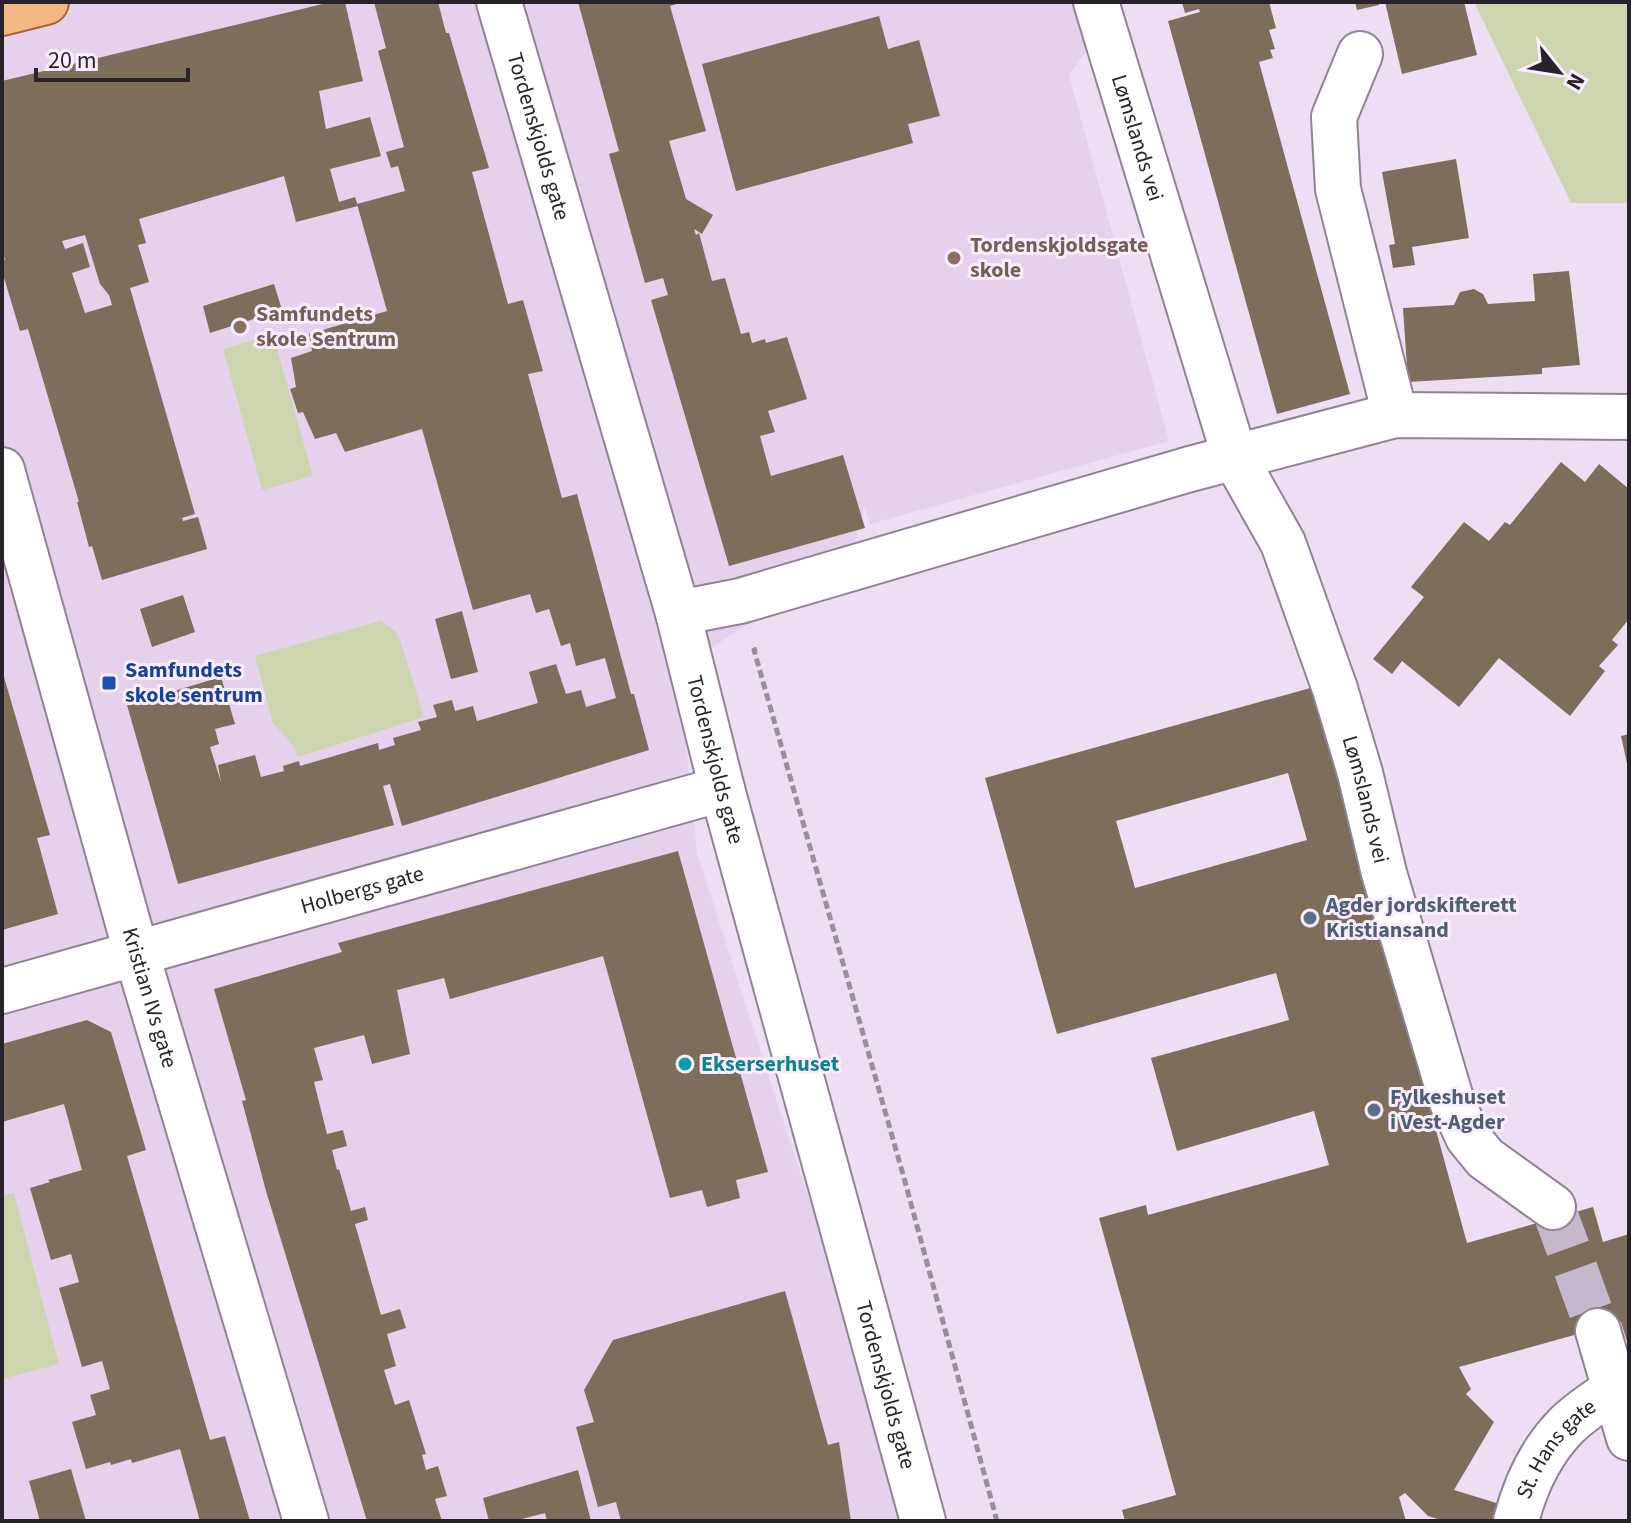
<svg xmlns="http://www.w3.org/2000/svg" width="1631" height="1523" font-family="'Source Sans 3',sans-serif">
	<style>
		.built { fill: #e6d1ed }
		.green { fill: #ccd5ae }
		.building { fill: #7c6e5a; fill-rule: evenodd }
		.lines { fill: none; stroke-linecap: round; stroke-linejoin: round }
		.minor-tunnel { stroke: #c6b8cc; stroke-width: 44; stroke-dasharray: 44 22; stroke-linecap: butt }
		.minor-casing { stroke: #918296; stroke-width: 48 }
		.major-casing { stroke: #a8652f; stroke-width: 48 }
		.path { stroke: #998e9e; stroke-width: 5; stroke-dasharray: 8 4; stroke-linecap: butt }
		.minor { stroke: #fff; stroke-width: 44 }
		.major { stroke: #f4b884; stroke-width: 44 }
		.education-dot { fill: #8d6e63; stroke: #faedfe; stroke-width: 3 }
		.transit-dot { fill: #1a4fb4; stroke: #faedfe; stroke-width: 3 }
		.service-dot { fill: #5c6f8a; stroke: #faedfe; stroke-width: 3 }
		.culture-dot { fill: #0f9aa8; stroke: #faedfe; stroke-width: 3 }
		.labels { text-anchor: middle; dominant-baseline: central; stroke-width: 6; stroke-linejoin: round; paint-order: stroke }
		.street-label { font-size: 22px; fill: #28222a; stroke: #faedfe }
		.education-label { font-size: 22px; font-weight: bold; fill: #785e54; stroke: #faedfe; text-anchor: start }
		.transit-label { font-size: 22px; font-weight: bold; fill: #164399; stroke: #faedfe; text-anchor: start }
		.service-label { font-size: 22px; font-weight: bold; fill: #4e5e75; stroke: #faedfe; text-anchor: start }
		.culture-label { font-size: 22px; font-weight: bold; fill: #0d838f; stroke: #faedfe; text-anchor: start }
	</style>
	<rect width="100%" height="100%" fill="#eedef4"/>
	<path class="built" d="M 2,2 L 1100,2 L 1107,24 L 1069,75 L 1169,441 L 870,524 L 864,506 L 852,558 L 678,669 L 697,853 L 789,1139 L 888,1429 L 912,1521 L 2,1521 Z"/>
	<g class="green">
		<path d="M 1474,2 L 1629,2 L 1629,203 L 1571,203 Z"/>
		<path d="M 273,335 L 313,476 L 262,490 L 223,349 Z"/>
		<path d="M 380,621 L 395,631 L 400,640 L 424,717 L 298,757 L 294,747 L 273,723 L 255,656 Z"/>
		<path d="M 14,1193 L 59,1364 L 2,1379 L 2,1196 Z"/>
	</g>
	<g class="building">
		<path d="M 331,2 L 345,2 L 363,81 L 319,91 L 326,129 L 370,117 L 381,156 L 330,169 L 339,202 L 355,197 L 358,206 L 296,222 L 284,176 L 139,219 L 146,243 L 138,245 L 149,282 L 130,288 L 195,514 L 182,518 L 183,521 L 198,517 L 207,549 L 102,580 L 92,546 L 89,547 L 77,502 L 79,502 L 28,329 L 20,331 L 2,271 L 2,260 L 5,260 L 2,249 L 2,81 ZM 85,235 L 100,284 L 109,295 L 112,305 L 85,313 L 72,273 L 90,267 L 83,243 L 65,249 L 62,241 Z"/>
		<path d="M 374,2 L 438,2 L 446,33 L 449,33 L 489,168 L 472,172 L 508,304 L 523,300 L 543,371 L 528,374 L 562,498 L 577,494 L 631,694 L 634,694 L 649,750 L 402,826 L 390,784 L 383,786 L 394,825 L 178,884 L 127,705 L 221,677 L 235,724 L 215,729 L 219,744 L 210,747 L 221,782 L 218,765 L 255,755 L 261,777 L 284,771 L 283,766 L 299,761 L 300,766 L 378,743 L 379,750 L 395,745 L 393,738 L 421,730 L 418,722 L 437,717 L 433,705 L 452,700 L 455,711 L 473,706 L 477,721 L 538,703 L 529,672 L 556,664 L 566,694 L 581,690 L 586,707 L 616,698 L 605,658 L 576,666 L 570,643 L 561,646 L 549,609 L 536,613 L 530,594 L 473,610 L 422,429 L 345,452 L 336,433 L 315,439 L 303,412 L 298,413 L 290,389 L 296,387 L 291,358 L 312,351 L 309,334 L 387,311 L 357,204 L 405,191 L 398,166 L 391,168 L 386,152 L 404,147 L 378,51 L 386,48 Z"/>
		<path d="M 578,2 L 683,2 L 670,6 L 706,131 L 669,141 L 686,199 L 713,215 L 702,234 L 694,229 L 696,235 L 699,233 L 712,281 L 725,278 L 741,334 L 749,332 L 752,343 L 765,339 L 766,343 L 787,337 L 807,399 L 768,411 L 775,432 L 760,436 L 771,476 L 843,455 L 865,528 L 729,566 L 651,300 L 668,295 L 663,278 L 645,283 L 609,154 L 619,151 Z"/>
		<path d="M 1182,2 L 1269,2 L 1276,28 L 1269,30 L 1275,49 L 1270,50 L 1273,58 L 1259,62 L 1350,394 L 1277,414 L 1168,21 L 1200,12 L 1199,9 L 1185,13 Z"/>
		<path d="M 1355,2 L 1379,2 L 1379,5 L 1357,10 Z"/>
		<path d="M 1385,2 L 1464,2 L 1477,55 L 1402,74 Z"/>
		<path d="M 879,16 L 888,49 L 919,40 L 940,116 L 908,124 L 913,143 L 736,191 L 702,64 Z"/>
		<path d="M 1456,159 L 1469,238 L 1412,247 L 1415,265 L 1393,268 L 1389,245 L 1395,244 L 1382,172 Z"/>
		<path d="M 1569,271 L 1580,365 L 1542,368 L 1542,374 L 1408,382 L 1403,308 L 1454,305 L 1460,292 L 1474,289 L 1483,294 L 1488,304 L 1535,301 L 1533,274 Z"/>
		<path d="M 274,284 L 282,310 L 210,333 L 203,306 Z"/>
		<path d="M 1561,462 L 1585,482 L 1599,464 L 1629,489 L 1629,619 L 1612,640 L 1618,645 L 1599,666 L 1605,671 L 1570,716 L 1499,658 L 1459,707 L 1402,661 L 1392,674 L 1373,659 L 1424,597 L 1411,587 L 1464,522 L 1489,541 L 1505,522 L 1510,525 Z"/>
		<path d="M 183,595 L 195,632 L 152,647 L 140,609 Z"/>
		<path d="M 462,611 L 478,672 L 451,679 L 435,619 Z"/>
		<path d="M 2,670 L 50,835 L 37,838 L 58,914 L 2,930 Z"/>
		<path d="M 1314,687 L 1467,1243 L 1593,1207 L 1603,1242 L 1629,1234 L 1629,1348 L 1621,1322 L 1459,1367 L 1471,1389 L 1466,1394 L 1494,1422 L 1454,1490 L 1503,1505 L 1498,1521 L 1444,1521 L 1428,1516 L 1405,1493 L 1399,1497 L 1406,1521 L 1125,1521 L 1122,1510 L 1176,1495 L 1099,1218 L 1146,1205 L 1148,1215 L 1329,1165 L 1314,1111 L 1177,1151 L 1151,1058 L 1289,1020 L 1276,973 L 1057,1034 L 985,778 ZM 1288,773 L 1307,840 L 1135,888 L 1116,821 Z"/>
		<path d="M 1629,734 L 1629,767 L 1628,768 L 1621,736 Z"/>
		<path d="M 678,851 L 768,1172 L 736,1180 L 740,1198 L 707,1207 L 702,1190 L 670,1198 L 603,956 L 450,999 L 444,978 L 397,990 L 410,1054 L 372,1064 L 364,1035 L 314,1048 L 323,1080 L 314,1082 L 327,1134 L 343,1130 L 347,1146 L 332,1150 L 337,1170 L 339,1169 L 351,1211 L 365,1207 L 368,1220 L 355,1224 L 381,1315 L 400,1309 L 406,1328 L 387,1334 L 396,1366 L 384,1370 L 395,1405 L 409,1400 L 426,1454 L 422,1455 L 426,1470 L 438,1466 L 447,1496 L 435,1499 L 442,1521 L 367,1521 L 266,1191 L 242,1101 L 246,1100 L 214,989 L 342,952 L 338,943 Z"/>
		<path d="M 87,1020 L 111,1032 L 146,1150 L 127,1156 L 210,1440 L 225,1436 L 250,1521 L 200,1521 L 180,1449 L 132,1463 L 131,1459 L 111,1465 L 110,1462 L 86,1469 L 72,1422 L 96,1415 L 90,1395 L 110,1389 L 102,1361 L 82,1367 L 59,1288 L 79,1282 L 71,1254 L 51,1260 L 30,1188 L 50,1182 L 48,1180 L 82,1170 L 64,1104 L 2,1122 L 2,1044 Z"/>
		<path d="M 785,1291 L 828,1445 L 839,1442 L 851,1521 L 621,1521 L 616,1502 L 598,1507 L 576,1427 L 594,1422 L 584,1390 L 613,1340 Z"/>
		<path d="M 71,1469 L 86,1521 L 40,1521 L 29,1481 Z"/>
		<path d="M 578,1470 L 591,1521 L 547,1521 L 545,1513 L 514,1521 L 489,1521 L 483,1498 Z"/>
	</g>
	<g class="lines">
		<path class="minor-tunnel" d="M 1553,1207 L 1598,1331"/>
		<g class="minor-casing">
			<g id="minor">
				<path id="s1" d="M 499,2 L 678,613 L 722,789 L 923,1521"/>
				<path id="s2" d="M 1096,2 L 1235,458 L 1283,543 L 1335,689 L 1360,773 L 1384,873 L 1452,1102 L 1468,1137 L 1485,1158 L 1553,1207"/>
				<path d="M 1360,54 L 1334,117 L 1338,189 L 1395,415"/>
				<path id="s3" d="M 2,470 L 136,952 L 306,1521"/>
				<path d="M 678,613 L 740,601 L 1190,469 L 1395,415 L 1629,417"/>
				<path id="s4" d="M 2,991 L 722,789"/>
				<path d="M 1598,1331 L 1629,1438"/>
				<path id="s5" d="M 1516,1521 C 1525,1486 1541,1451 1567,1425 C 1580,1412 1598,1401 1613,1390"/>
			</g>
		</g>
		<g class="major-casing">
			<path id="major" d="M 2,13 L 46,2"/>
		</g>
		<path class="path" d="M 757,649 L 754,650 L 904,1178 L 997,1521"/>
		<use href="#minor" class="minor"/>
		<use href="#major" class="major"/>
	</g>
	<g class="education-dot">
		<circle cx="954" cy="258" r="8"/>
		<circle cx="240" cy="327" r="8"/>
	</g>
	<rect class="transit-dot" x="101" y="675" width="16" height="16" rx="4"/>
	<g class="service-dot">
		<circle cx="1310" cy="918" r="8"/>
		<circle cx="1374" cy="1110" r="8"/>
	</g>
	<circle class="culture-dot" cx="685" cy="1064" r="8"/>
	<g class="labels">
		<g class="street-label">
			<text stroke="none"><textPath href="#s1" startOffset="140">Tordenskjolds gate</textPath></text>
			<text stroke="none"><textPath href="#s2" startOffset="142">Lømslands vei</textPath></text>
			<text stroke="none"><textPath href="#s1" startOffset="788">Tordenskjolds gate</textPath></text>
			<text stroke="none"><textPath href="#s2" startOffset="844">Lømslands vei</textPath></text>
			<text stroke="none"><textPath href="#s4" startOffset="374">Holbergs gate</textPath></text>
			<text stroke="none"><textPath href="#s3" startOffset="548">Kristian IVs gate</textPath></text>
			<text stroke="none"><textPath href="#s1" startOffset="1436">Tordenskjolds gate</textPath></text>
			<text stroke="none"><textPath href="#s5" startOffset="84">St. Hans gate</textPath></text>
		</g>
		<g class="education-label">
			<text x="970" y="245">Tordenskjoldsgate<tspan x="970" dy="25">skole</tspan></text>
			<text x="256" y="314">Samfundets<tspan x="256" dy="25">skole Sentrum</tspan></text>
		</g>
		<g class="transit-label">
			<text x="125" y="670">Samfundets<tspan x="125" dy="25">skole sentrum</tspan></text>
		</g>
		<g class="service-label">
			<text x="1326" y="905">Agder jordskifterett<tspan x="1326" dy="25">Kristiansand</tspan></text>
			<text x="1390" y="1097">Fylkeshuset<tspan x="1390" dy="25">i Vest-Agder</tspan></text>
		</g>
		<g class="culture-label">
			<text x="701" y="1064">Ekserserhuset</text>
		</g>
	</g>
	<rect width="1631" height="1523" fill="none" stroke="#28222a" stroke-width="8"/>
	<g transform="translate(1559 72) rotate(120)" stroke="#faedfe" stroke-width="6" paint-order="stroke">
	<path d="M0-6L14 30L0 20L-14 30Z" fill="#28222a"/>
	<text y="-12" font-size="22" font-weight="bold" text-anchor="middle" fill="#28222a">N</text>
	</g>
	<path d="M36 68v12h152v-12" fill="none" stroke="#28222a" stroke-width="4"/>
	<text x="48" y="68" font-size="24" fill="#28222a" stroke="#faedfe" stroke-width="6" paint-order="stroke">20 m</text>
</svg>
